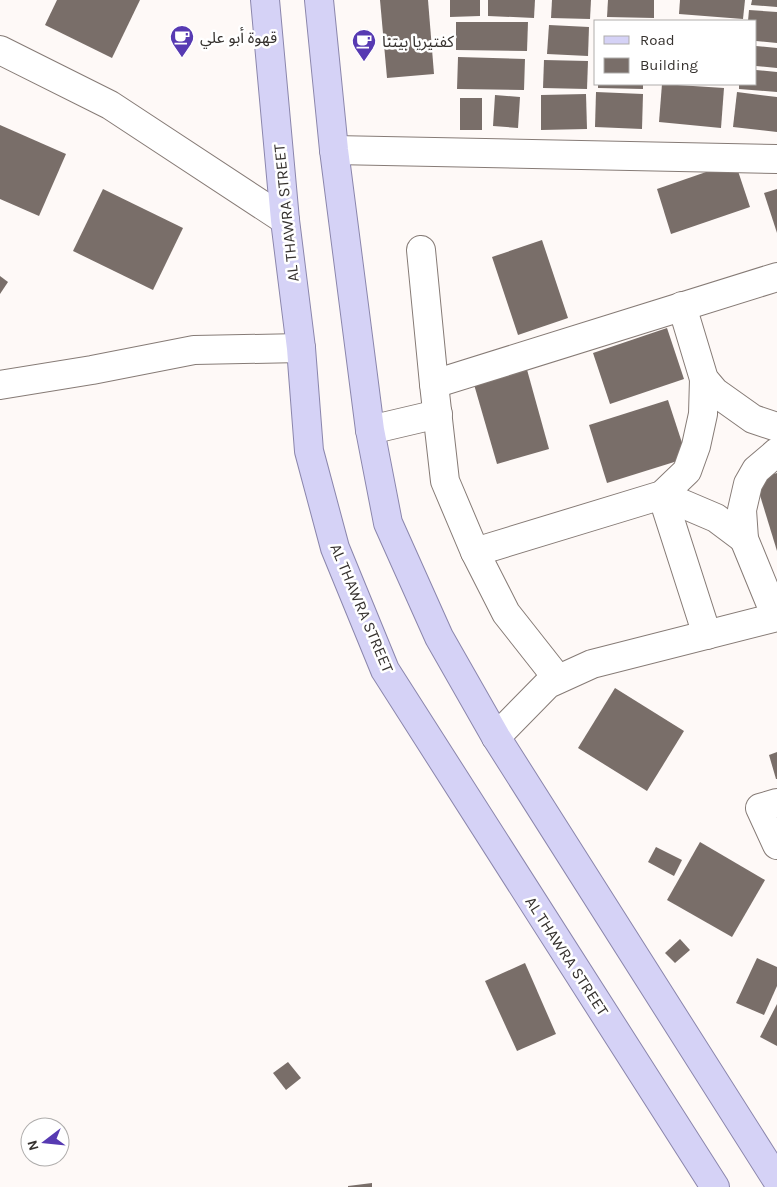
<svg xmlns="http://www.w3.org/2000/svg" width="777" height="1187" font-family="Karla,'Noto Sans Arabic',sans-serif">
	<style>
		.building { fill: #796e69 }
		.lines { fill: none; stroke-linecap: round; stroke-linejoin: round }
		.minor-casing { stroke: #867b76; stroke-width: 30 }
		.major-casing { stroke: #8b86ac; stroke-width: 30 }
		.minor { stroke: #fff; stroke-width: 28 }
		.major { stroke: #d5d2f6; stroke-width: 28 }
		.labels { text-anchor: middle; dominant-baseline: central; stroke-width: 5; stroke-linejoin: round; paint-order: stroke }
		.poi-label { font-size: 16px; fill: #36322f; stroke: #fff; text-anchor: start }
		.street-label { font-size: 16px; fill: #36322f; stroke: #fff }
	</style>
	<rect width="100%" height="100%" fill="#fef9f7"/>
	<g class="building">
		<path d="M 57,0 L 140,0 L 112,58 L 45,25 Z"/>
		<path d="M 380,0 L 428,0 L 434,74 L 387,78 Z"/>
		<path d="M 450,0 L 480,0 L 480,16 L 450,17 Z"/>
		<path d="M 488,0 L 535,0 L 534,18 L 488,16 Z"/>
		<path d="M 552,0 L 591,0 L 590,19 L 551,18 Z"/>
		<path d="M 608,0 L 654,0 L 654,18 L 607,17 Z"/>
		<path d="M 680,0 L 745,0 L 743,19 L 679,14 Z"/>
		<path d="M 752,0 L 777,0 L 777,7 L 751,5 Z"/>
		<path d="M 749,10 L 777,12 L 777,43 L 756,41 L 756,21 L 748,21 Z"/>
		<path d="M 456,22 L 528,22 L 527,51 L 456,50 Z"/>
		<path d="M 549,25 L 589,27 L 588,56 L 547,54 Z"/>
		<path d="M 756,46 L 777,48 L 777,68 L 756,66 Z"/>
		<path d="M 458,57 L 525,59 L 524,90 L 457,89 Z"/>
		<path d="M 544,60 L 588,61 L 587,89 L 543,88 Z"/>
		<path d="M 756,70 L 777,72 L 777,92 L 739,89 L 739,84 L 756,84 Z"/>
		<path d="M 598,84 L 643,84 L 643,89 L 598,88 Z"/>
		<path d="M 662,84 L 724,88 L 721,128 L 659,122 Z"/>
		<path d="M 596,92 L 643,94 L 642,129 L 595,127 Z"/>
		<path d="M 737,92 L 777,97 L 777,132 L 733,127 Z"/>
		<path d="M 586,94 L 587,129 L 541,130 L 541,95 Z"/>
		<path d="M 495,95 L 520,97 L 518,128 L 493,126 Z"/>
		<rect x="460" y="98" width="22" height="32"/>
		<path d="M 0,125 L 66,154 L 39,216 L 0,199 Z"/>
		<path d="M 735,162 L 750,207 L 671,234 L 657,189 Z"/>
		<path d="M 103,189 L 183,228 L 153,290 L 73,251 Z"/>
		<path d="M 777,189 L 777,233 L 764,193 Z"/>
		<path d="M 542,240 L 568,318 L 518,335 L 492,257 Z"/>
		<path d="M 0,276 L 8,282 L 0,294 Z"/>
		<path d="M 667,328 L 684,379 L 610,404 L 593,353 Z"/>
		<path d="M 526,366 L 549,449 L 497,464 L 473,381 Z"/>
		<path d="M 668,400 L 687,458 L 607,483 L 589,425 Z"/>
		<path d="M 777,473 L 777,551 L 755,479 Z"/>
		<path d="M 615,688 L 684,731 L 647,791 L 578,748 Z"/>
		<path d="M 777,752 L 777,779 L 776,779 L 769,755 Z"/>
		<path d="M 700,842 L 765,880 L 732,937 L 667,900 Z"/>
		<path d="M 656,847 L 682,860 L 674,876 L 648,862 Z"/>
		<path d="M 680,939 L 690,950 L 675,963 L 665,953 Z"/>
		<path d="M 757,958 L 777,967 L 777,986 L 764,1015 L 736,1003 Z"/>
		<path d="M 525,963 L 556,1034 L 517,1051 L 485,981 Z"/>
		<path d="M 777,1004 L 777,1046 L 760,1037 Z"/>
		<path d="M 288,1062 L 301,1078 L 286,1090 L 273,1073 Z"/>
		<path d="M 372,1183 L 372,1187 L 348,1187 L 348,1186 Z"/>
	</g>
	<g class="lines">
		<g class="minor-casing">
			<g id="minor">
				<path d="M 0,50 L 110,105 L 285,220"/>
				<path d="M 334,150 L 777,159"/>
				<path d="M 421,250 L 434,384 L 445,481 L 475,552 L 506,613 L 558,679"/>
				<path d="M 682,306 L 704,379 L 715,392 L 753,419 L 777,427"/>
				<path d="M 434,384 L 777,277"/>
				<path d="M 0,385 L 92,370 L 194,350 L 301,348"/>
				<path d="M 370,430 L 438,414"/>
				<path d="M 662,495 L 707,635"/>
				<path d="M 662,495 L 716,518 L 744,539"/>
				<path d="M 475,552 L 662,495 L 687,471 L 696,446 L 703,414 L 704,379"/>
				<path d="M 776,617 L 744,539 L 742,510 L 748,484 L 756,470 L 777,452"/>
				<path d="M 496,737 L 548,684 L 592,664 L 777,617"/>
				<path d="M 777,803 L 760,808 L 777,845"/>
			</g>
		</g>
		<g class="major-casing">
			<g id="major">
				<path d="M 265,0 L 285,220 L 301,348 L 309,451 L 335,548 L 385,670 L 715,1187"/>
				<path d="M 319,0 L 334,150 L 370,430 L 388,523 L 439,637 L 496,737 L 777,1180"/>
			</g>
		</g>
		<use href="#minor" class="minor"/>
		<use href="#major" class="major"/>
	</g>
	<defs>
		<g id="cafe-pin" transform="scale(1.25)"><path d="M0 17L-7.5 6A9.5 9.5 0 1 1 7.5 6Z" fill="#573ab2" stroke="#fff"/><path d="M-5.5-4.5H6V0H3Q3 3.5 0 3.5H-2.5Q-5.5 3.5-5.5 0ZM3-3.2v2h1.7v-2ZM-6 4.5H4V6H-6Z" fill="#fff"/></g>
	</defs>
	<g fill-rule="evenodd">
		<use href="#cafe-pin" x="182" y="37"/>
		<use href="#cafe-pin" x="364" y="41"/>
	</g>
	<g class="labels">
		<g class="poi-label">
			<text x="200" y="37">قهوة أبو علي</text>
			<text x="382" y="41">كفتيريا بيتنا</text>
		</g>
		<g class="street-label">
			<text transform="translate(286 213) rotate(-96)">AL THAWRA STREET</text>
			<text transform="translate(362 608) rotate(67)">AL THAWRA STREET</text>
			<text transform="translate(567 956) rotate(57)">AL THAWRA STREET</text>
		</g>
	</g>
	<rect x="594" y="20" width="162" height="65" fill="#ffffff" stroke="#afadac"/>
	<rect x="604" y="36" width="25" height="8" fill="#d5d2f6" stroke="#afadac"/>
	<text x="640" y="45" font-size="15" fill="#36322f">Road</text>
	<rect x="604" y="58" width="25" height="15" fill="#796e69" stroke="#afadac"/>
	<text x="640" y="70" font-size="15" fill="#36322f">Building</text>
	<g transform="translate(45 1142) rotate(254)"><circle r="24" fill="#ffffff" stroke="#afadac"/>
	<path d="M0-4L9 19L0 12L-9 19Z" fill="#573ab2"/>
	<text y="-8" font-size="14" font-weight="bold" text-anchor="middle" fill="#36322f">N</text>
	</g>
</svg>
